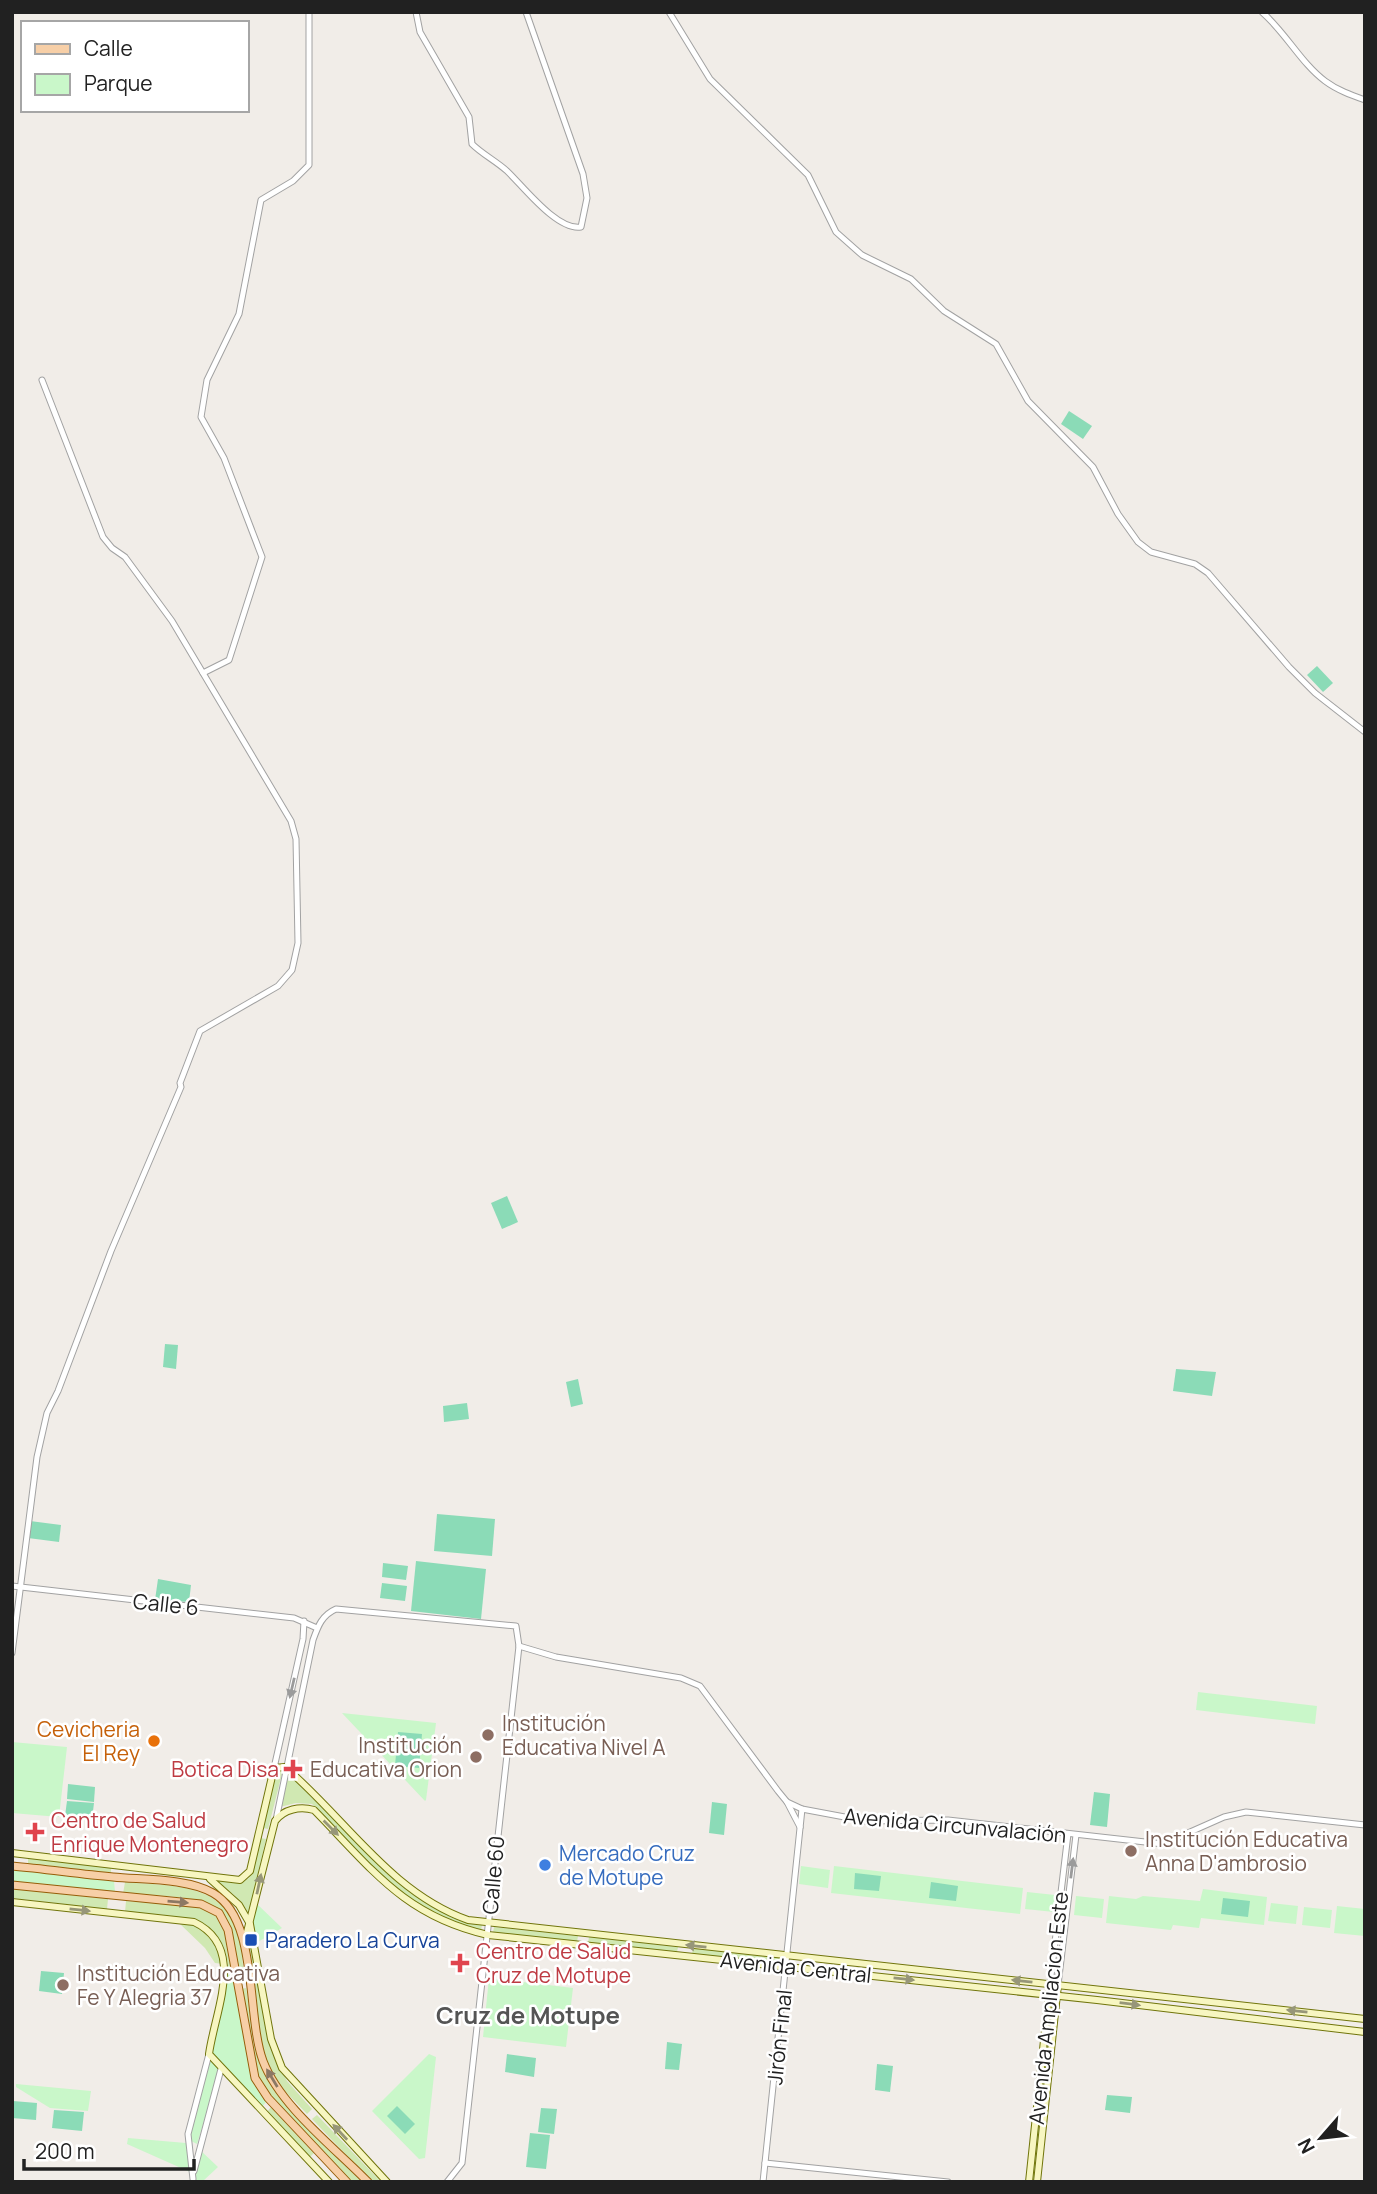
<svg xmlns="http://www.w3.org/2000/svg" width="1377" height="2194" font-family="Manrope,sans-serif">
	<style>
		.grass { fill: #d0e8b2 }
		.park { fill: #c9f7c9 }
		.pitch { fill: #8bdbb7 }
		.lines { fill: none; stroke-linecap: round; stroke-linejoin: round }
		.tertiary-casing { stroke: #a2a2a2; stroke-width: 7 }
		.secondary-casing { stroke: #71750b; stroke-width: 8 }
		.primary-casing { stroke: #965d08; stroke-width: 9 }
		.tertiary { stroke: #fff; stroke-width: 5 }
		.secondary { stroke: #f7f6c1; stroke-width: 6 }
		.primary { stroke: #f7cfa7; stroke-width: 7 }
		.oneway { fill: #9b9b9b }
		.oneway2 { fill: #979679 }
		.oneway3 { fill: #8c7864 }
		.education-dot { fill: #8d6e63; stroke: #fff; stroke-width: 2.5 }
		.food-dot { fill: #e8710a; stroke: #fff; stroke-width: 2.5 }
		.health-dot { fill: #e0444e; stroke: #fff; stroke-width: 2.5 }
		.shop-dot { fill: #3f7fe0; stroke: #fff; stroke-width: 2.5 }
		.transit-dot { fill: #1a4fb4; stroke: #fff; stroke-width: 2.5 }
		.labels { text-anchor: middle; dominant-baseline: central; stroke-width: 5; stroke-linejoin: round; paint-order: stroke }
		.street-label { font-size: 21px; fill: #212121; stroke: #fff }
		.education-label { font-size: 21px; fill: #785e54; stroke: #fff; text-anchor: start }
		.food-label { font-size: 21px; fill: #c56008; stroke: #fff; text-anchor: end }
		.health-label { font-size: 21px; fill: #be3a42; stroke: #fff; text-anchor: start }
		.shop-label { font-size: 21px; fill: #366cbe; stroke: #fff; text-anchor: start }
		.transit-label { font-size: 21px; fill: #164399; stroke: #fff; text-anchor: start }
		.quarter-label { font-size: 24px; font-weight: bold; fill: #545454; stroke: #fff }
	</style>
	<rect width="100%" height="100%" fill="#f1ede8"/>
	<g class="grass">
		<path d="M 283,1770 L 268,1829 L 263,1828 L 275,1771 Z"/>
		<path d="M 287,1772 L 402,1886 L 449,1916 L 482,1924 L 481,1932 L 444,1922 L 397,1891 L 312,1804 L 296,1803 L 280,1807 Z"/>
		<path d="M 260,1838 L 266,1839 L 248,1916 L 234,1895 L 216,1880 L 240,1883 L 249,1878 Z"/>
		<path d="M 28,1857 L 111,1867 L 111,1874 L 28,1864 Z"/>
		<path d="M 125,1882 C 166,1886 218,1882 236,1926 C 242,1940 242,1960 244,1975 L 238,1976 L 223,1914 C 201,1892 153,1897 123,1894 Z"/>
		<path d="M 12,1888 L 108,1899 L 107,1909 L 12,1898 Z"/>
		<path d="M 126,1901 C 149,1903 206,1901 220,1920 C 229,1932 229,1954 231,1968 L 228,1967 C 225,1911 167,1916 125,1912 Z"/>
		<path d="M 179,1923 C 205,1924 215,1941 223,1964 L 215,1963 L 205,1948 Z"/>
		<path d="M 494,1927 L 578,1936 L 577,1942 L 493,1933 Z"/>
		<path d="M 589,1937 L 678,1947 L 677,1952 L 588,1943 Z"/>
		<path d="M 250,1944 L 270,2048 L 287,2081 L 312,2109 L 307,2114 L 279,2085 L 267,2062 L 260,2037 L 248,1946 Z"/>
		<path d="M 693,1948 L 781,1958 L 781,1963 L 692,1954 Z"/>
		<path d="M 246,1988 L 255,2040 L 284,2100 L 363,2182 L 351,2182 L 269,2096 L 258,2079 L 241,1989 Z"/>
		<path d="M 1050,2001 L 1054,2001 L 1035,2182 L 1031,2182 Z"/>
		<path d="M 271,2107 L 314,2153 L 310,2157 L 267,2112 Z"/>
		<path d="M 317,2115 L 381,2182 L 372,2182 L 312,2119 Z"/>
	</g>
	<g class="park">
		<path d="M 1198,1692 L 1317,1706 L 1315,1724 L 1196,1710 Z"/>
		<path d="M 342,1713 L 436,1723 L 426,1800 L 425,1801 Z"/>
		<path d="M 12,1742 L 67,1747 L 59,1817 L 12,1813 Z"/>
		<path d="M 801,1866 L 830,1870 L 828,1888 L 799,1884 Z"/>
		<path d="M 834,1866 L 1023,1888 L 1020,1914 L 831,1893 Z"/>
		<path d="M 12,1869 L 114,1881 L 115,1892 L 12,1883 Z"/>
		<path d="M 1203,1889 L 1267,1897 L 1264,1925 L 1201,1918 L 1199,1928 L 1173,1925 L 1171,1930 L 1106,1923 L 1109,1896 L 1136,1899 L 1143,1896 L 1200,1901 Z"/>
		<path d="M 1027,1892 L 1055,1895 L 1054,1912 L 1025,1909 Z"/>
		<path d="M 1076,1896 L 1104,1899 L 1102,1918 L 1074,1915 Z"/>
		<path d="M 256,1903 L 282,1928 L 256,1943 L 251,1924 Z"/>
		<path d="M 1271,1903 L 1298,1906 L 1296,1924 L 1268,1921 Z"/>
		<path d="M 1337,1906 L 1365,1909 L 1365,1936 L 1334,1933 Z"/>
		<path d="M 1304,1907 L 1332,1910 L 1330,1928 L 1302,1925 Z"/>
		<path d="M 232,1974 L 249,2064 L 266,2102 L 262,2107 L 221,2066 L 212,2052 L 225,1986 L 228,1975 Z"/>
		<path d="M 489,1978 L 573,1988 L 566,2047 L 483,2037 Z"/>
		<path d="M 429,2054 L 436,2057 L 425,2158 L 419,2159 L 372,2111 Z"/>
		<path d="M 209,2056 L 220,2069 L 197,2144 L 189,2140 Z"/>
		<path d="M 16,2084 L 91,2091 L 88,2111 L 50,2108 L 16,2087 Z"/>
		<path d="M 128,2138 L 186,2143 L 190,2172 L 127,2144 Z"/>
		<path d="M 199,2149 L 218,2167 L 202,2182 L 192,2182 Z"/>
	</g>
	<g class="pitch">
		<path d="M 1069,411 L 1092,426 L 1083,439 L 1061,424 Z"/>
		<path d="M 1317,666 L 1333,683 L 1323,692 L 1307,675 Z"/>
		<path d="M 507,1196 L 518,1222 L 502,1229 L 491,1203 Z"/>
		<path d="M 165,1344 L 178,1345 L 176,1369 L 163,1367 Z"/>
		<path d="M 1176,1369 L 1216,1372 L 1212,1396 L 1173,1391 Z"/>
		<path d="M 578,1379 L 583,1404 L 571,1407 L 566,1382 Z"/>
		<path d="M 467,1403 L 469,1419 L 444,1422 L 443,1406 Z"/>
		<path d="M 437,1514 L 495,1519 L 492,1556 L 434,1551 Z"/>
		<path d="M 30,1521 L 61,1525 L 59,1542 L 28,1538 Z"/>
		<path d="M 416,1561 L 486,1569 L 481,1619 L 411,1611 Z"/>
		<path d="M 383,1563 L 408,1566 L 406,1580 L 382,1577 Z"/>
		<path d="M 158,1579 L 191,1585 L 189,1602 L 155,1600 Z"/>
		<path d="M 382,1583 L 407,1586 L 405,1601 L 380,1598 Z"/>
		<path d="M 398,1732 L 422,1734 L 419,1768 L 395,1766 Z"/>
		<path d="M 68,1784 L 95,1787 L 94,1802 L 67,1799 Z"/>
		<path d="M 1094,1792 L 1110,1794 L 1107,1827 L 1090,1825 Z"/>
		<path d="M 67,1801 L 94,1803 L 92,1819 L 65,1816 Z"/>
		<path d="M 712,1802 L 727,1804 L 724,1835 L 709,1833 Z"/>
		<path d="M 855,1873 L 881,1876 L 879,1891 L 854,1889 Z"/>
		<path d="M 931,1882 L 958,1886 L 956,1901 L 929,1898 Z"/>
		<path d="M 1223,1898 L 1250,1901 L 1248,1917 L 1221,1914 Z"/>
		<path d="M 41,1971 L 64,1973 L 62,1994 L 39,1991 Z"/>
		<path d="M 667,2042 L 682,2044 L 679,2070 L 665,2069 Z"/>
		<path d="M 507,2054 L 536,2058 L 534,2077 L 505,2072 Z"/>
		<path d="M 877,2064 L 893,2066 L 890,2092 L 875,2090 Z"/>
		<path d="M 1107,2095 L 1132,2097 L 1130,2113 L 1105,2110 Z"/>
		<path d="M 13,2101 L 37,2103 L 36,2120 L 12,2118 Z"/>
		<path d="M 397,2106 L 415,2124 L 405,2134 L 387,2116 Z"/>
		<path d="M 541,2108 L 557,2109 L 554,2134 L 538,2132 Z"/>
		<path d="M 54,2110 L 84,2112 L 82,2131 L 52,2128 Z"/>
		<path d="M 530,2133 L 550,2135 L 546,2169 L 526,2167 Z"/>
	</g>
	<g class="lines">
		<g class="tertiary-casing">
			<g id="tertiary">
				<path d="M 416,12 L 420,32 L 469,117 L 472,144 C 482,154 496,161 507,171 C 523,186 557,231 581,227 L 587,198 L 583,174 L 526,12"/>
				<path d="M 669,12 L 710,79 L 808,175 L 836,232 L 862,255 L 911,279 L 944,311 L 996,344 L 1028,401 L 1093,467 L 1118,514 L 1138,542 L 1151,552 L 1195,564 L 1208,573 L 1289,667 L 1315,693 L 1365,732"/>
				<path d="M 1262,12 C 1286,33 1301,63 1325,81 C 1337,90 1351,95 1365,100"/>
				<path d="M 203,673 L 229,660 L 262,557 L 224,458 L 201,417 L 207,380 L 239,314 L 261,200 L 293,181 L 309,165 L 309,12"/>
				<path d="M 12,1586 L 294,1618 L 317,1628"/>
				<path d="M 519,1646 L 556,1657 L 681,1678 L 700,1686 L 778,1791 L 787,1802 L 802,1809 L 866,1821 L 948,1820 L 1163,1844 L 1224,1817 L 1246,1812 L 1365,1825"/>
				<path d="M 12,1653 L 37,1457 L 47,1413 L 58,1391 L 111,1251 L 181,1087 L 180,1083 L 200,1031 L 278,986 L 292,970 L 298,943 L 296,839 L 291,821 L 172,621 L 125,557 L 112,548 L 103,537 L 42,380"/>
				<path d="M 274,1768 L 303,1639 L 304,1621"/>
				<path d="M 787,1802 L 800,1827"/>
				<path d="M 276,1820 L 313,1640 C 318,1626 322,1615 336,1609 L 516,1626 L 519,1646 L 462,2163 L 447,2182"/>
				<path d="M 1050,1984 L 1068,1834"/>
				<path d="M 1058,1985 L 1076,1835"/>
				<path d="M 765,2163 L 948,2182"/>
				<path d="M 194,2171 L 221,2069"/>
				<path d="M 193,2179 L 188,2134 L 209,2054"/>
				<path d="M 763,2182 L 802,1809"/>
			</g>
		</g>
		<g class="secondary-casing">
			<g id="secondary">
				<path d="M 12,1853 L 240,1880 L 250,1871 L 274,1768 L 285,1767 C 346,1819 391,1893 468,1920 L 1365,2019"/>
				<path d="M 210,1879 L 239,1905 L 250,1924 L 271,2039 L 282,2068 L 387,2182"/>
				<path d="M 12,1902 L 194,1922 C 247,1947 215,2010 209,2054 L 329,2182"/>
				<path d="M 244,1944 L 275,1821 C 284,1809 300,1806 314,1810 C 372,1869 404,1916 488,1935 L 1097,2000 L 1365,2032"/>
				<path d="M 1029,2182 L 1049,1993"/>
				<path d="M 1037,2182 L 1058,1985"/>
			</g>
		</g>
		<g class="primary-casing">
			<g id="primary">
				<path d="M 12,1866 C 46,1869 79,1874 113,1877 C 143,1880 186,1878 213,1893 C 259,1919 246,2015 263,2061 C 280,2106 335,2148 368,2182"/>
				<path d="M 12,1885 L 201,1904 L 219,1913 L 228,1930 L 255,2078 L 268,2098 L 347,2182"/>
			</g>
		</g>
		<use href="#tertiary" class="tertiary"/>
		<use href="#secondary" class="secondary"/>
		<use href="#primary" class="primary"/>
	</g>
	<defs><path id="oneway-solid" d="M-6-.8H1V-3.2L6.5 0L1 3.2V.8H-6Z" transform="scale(1.75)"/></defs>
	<g class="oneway">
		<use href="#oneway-solid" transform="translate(292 1688) rotate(103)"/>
		<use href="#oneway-solid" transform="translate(1072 1868) rotate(-83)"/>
	</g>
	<g class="oneway2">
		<use href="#oneway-solid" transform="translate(331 1828) rotate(45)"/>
		<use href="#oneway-solid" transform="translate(259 1884) rotate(-78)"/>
		<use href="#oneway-solid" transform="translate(80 1910) rotate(6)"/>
		<use href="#oneway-solid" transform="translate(696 1946) rotate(-174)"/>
		<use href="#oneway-solid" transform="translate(904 1979) rotate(6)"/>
		<use href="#oneway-solid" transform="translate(1022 1981) rotate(-174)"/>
		<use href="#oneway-solid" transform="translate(1130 2004) rotate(7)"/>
		<use href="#oneway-solid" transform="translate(1297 2011) rotate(-174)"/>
		<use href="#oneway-solid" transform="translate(340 2132) rotate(-133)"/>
	</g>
	<g class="oneway3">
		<use href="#oneway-solid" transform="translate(178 1902) rotate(5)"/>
		<use href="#oneway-solid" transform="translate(272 2078) rotate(-121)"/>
	</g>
	<g class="education-dot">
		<circle cx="488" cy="1735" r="7"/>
		<circle cx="476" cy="1757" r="7"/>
		<circle cx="1131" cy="1851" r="7"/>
		<circle cx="63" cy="1985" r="7"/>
	</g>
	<circle class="food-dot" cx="154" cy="1741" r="7"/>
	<g class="health-dot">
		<path d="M289.5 1758.5h7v7h7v7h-7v7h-7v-7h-7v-7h7z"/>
		<path d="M31.5 1821.5h7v7h7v7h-7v7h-7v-7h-7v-7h7z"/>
		<path d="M456.5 1952.5h7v7h7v7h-7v7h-7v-7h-7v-7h7z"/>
	</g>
	<circle class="shop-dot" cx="545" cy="1865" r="7"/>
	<rect class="transit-dot" x="244" y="1933" width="14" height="14" rx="3.5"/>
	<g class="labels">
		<g class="street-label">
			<text transform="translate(166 1604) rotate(6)">Calle 6</text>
			<text transform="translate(955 1825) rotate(5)">Avenida Circunvalación</text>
			<text transform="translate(493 1875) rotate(-85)">Calle 60</text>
			<text transform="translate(796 1967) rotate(6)">Avenida Central</text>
			<text transform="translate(1048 2008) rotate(-84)">Avenida Ampliacion Este</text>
			<text transform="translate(779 2037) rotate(-84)">Jirón Final</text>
		</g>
		<g class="education-label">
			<text x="502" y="1723">Institución<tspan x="502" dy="24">Educativa Nivel A</tspan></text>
			<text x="462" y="1745" text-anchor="end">Institución<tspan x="462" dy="24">Educativa Orion</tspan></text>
			<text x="1145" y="1839">Institución Educativa<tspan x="1145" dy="24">Anna D'ambrosio</tspan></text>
			<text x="77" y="1973">Institución Educativa<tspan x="77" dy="24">Fe Y Alegria 37</tspan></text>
		</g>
		<g class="food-label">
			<text x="140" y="1729">Cevicheria<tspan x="140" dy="24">El Rey</tspan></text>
		</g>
		<g class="health-label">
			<text x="279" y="1769" text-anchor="end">Botica Disa</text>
			<text x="51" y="1820">Centro de Salud<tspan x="51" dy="24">Enrique Montenegro</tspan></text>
			<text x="476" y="1951">Centro de Salud<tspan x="476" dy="24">Cruz de Motupe</tspan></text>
		</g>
		<g class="shop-label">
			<text x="559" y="1853">Mercado Cruz<tspan x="559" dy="24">de Motupe</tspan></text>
		</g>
		<g class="transit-label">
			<text x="265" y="1940">Paradero La Curva</text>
		</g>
		<g class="quarter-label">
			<text x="528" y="2014">Cruz de Motupe</text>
		</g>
	</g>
	<rect width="1377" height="2194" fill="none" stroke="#212121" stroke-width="28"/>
	<rect x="21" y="21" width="228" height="91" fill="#ffffff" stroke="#a6a6a6" stroke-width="2"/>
	<rect x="35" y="44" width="35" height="10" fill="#f7cfa7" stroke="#a6a6a6" stroke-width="2"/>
	<text x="84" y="56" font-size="21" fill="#212121">Calle</text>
	<rect x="35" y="74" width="35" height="21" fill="#c9f7c9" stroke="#a6a6a6" stroke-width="2"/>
	<text x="84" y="91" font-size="21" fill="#212121">Parque</text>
	<g transform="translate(1321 2138) rotate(242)" stroke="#ffffff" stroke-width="5" paint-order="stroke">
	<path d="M0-5L12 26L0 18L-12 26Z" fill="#212121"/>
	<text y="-10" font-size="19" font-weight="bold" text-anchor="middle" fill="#212121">N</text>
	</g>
	<path d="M24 2159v10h170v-10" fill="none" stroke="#212121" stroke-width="3.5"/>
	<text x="35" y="2159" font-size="21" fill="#212121" stroke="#ffffff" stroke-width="5" paint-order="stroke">200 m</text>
</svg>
